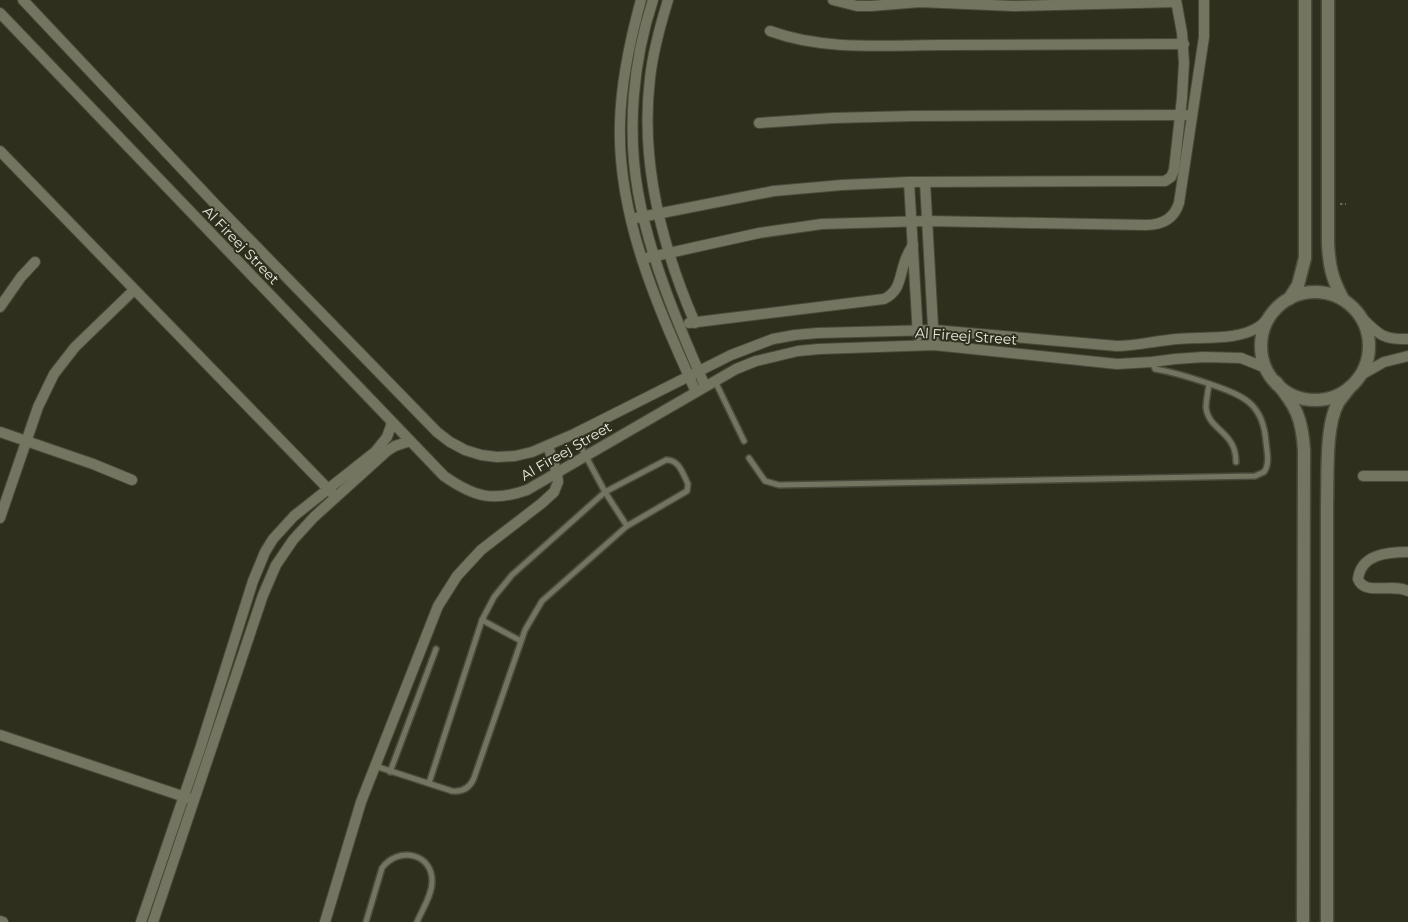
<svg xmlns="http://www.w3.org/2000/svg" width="1408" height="922" font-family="Montserrat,sans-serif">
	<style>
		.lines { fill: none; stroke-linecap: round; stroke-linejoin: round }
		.service-casing { stroke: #4b4a3b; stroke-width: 8 }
		.minor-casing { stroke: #4b4a3b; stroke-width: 12 }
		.tertiary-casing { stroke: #4b4a3b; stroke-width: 15 }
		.path { stroke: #6c6c5d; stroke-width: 2; stroke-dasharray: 2.5 2.5; stroke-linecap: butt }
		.service { stroke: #747561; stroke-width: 5 }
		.minor { stroke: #747561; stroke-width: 10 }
		.tertiary { stroke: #747561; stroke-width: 12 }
		.labels { text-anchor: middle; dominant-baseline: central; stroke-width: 4; stroke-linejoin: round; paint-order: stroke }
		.street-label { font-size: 14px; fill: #ebebe0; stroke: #2f2f1e }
	</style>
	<rect width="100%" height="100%" fill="#2f2f1e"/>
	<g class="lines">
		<g class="service-casing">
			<g id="service">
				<path d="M 715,381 L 744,441"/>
				<path d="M 1209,384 C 1208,392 1206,400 1206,408 C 1209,431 1236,431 1236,462"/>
				<path d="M 574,434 L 605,492 L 627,526"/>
				<path d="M 749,458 L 765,481 L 779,485 L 1255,476 L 1264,472 C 1270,464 1267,452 1266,442 C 1263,401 1241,395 1207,383 C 1189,377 1173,372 1155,369 L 1152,362"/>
				<path d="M 482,620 L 521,641"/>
				<path d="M 375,766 L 452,791 C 463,792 470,788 474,778 L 525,630 L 542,601 L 627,526 L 687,491 L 688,484 C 683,474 679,459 666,460 L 605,492 L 512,575 L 494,597 L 482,620 L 429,783"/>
				<path d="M 390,772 L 436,649"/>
				<path d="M 366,922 L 382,868 C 398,846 433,853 432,882 C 432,895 422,910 417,922"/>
			</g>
		</g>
		<g class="minor-casing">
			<g id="minor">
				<path d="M 23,0 L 216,205 L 437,432 L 450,442 L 465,450 L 481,455 L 497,457 L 515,456 L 532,452 L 574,434 L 731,355 L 773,339 L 795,335 L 818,333 L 934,330 L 1117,346 C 1134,346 1150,342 1168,340 C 1195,335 1236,343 1260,326 C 1265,322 1269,316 1274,312"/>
				<path d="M 641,0 C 630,40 621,82 620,123 C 617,217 658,308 696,392"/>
				<path d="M 653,0 C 633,61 627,129 638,192 C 650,259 678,324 705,386"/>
				<path d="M 668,0 C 660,26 653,51 650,78 C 640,161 662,247 695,323"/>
				<path d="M 833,0 L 857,6 L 871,6 L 920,2 L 1013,6 L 1176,2"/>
				<path d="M 0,13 L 444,476 C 474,497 493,502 527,490 L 736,369 L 756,361 L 798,351 L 819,349 L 934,345 L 1117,364 L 1152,362 L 1175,359 L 1204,357 L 1241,358 L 1266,368"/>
				<path d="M 770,31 C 824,51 886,45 944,45 C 1024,45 1104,45 1184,44"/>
				<path d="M 759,123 L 833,118 L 913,116 L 1186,115"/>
				<path d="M 0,151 L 332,493"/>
				<path d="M 909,182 L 918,336"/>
				<path d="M 925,182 L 934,345"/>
				<path d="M 631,219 L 774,191 L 842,185 L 909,182 L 1165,181 L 1171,177 L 1174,170 L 1182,98 L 1184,63 L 1182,33 L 1176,0"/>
				<path d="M 642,259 L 759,233 L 822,224 L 927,221 L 1146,225 C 1162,225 1174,219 1179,203 L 1204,37 L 1204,0"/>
				<path d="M 0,307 L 21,277 L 35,262"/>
				<path d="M 1361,317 C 1378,334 1383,340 1408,339"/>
				<path d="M 689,323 L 884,299 C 900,291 899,279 904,264 C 906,257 909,251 913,245"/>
				<path d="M 1361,375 L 1384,362 L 1408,356"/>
				<path d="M 0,432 L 93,464 L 132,480"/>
				<path d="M 1363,476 L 1408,476"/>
				<path d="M 0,518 L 38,407 L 54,374 L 75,347 L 134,290"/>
				<path d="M 1408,552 C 1388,552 1361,554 1358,579 C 1364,596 1393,583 1408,591"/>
				<path d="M 0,735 L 188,798"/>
				<path d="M 0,921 L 3,922"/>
				<path d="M 141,922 L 200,749 L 253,581 L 265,552 L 273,539 L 294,516 L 375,452 L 387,437 L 392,423"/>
				<path d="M 153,922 L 263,595 L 276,565 L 293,540 L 314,517 L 387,451 L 395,446 L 410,441"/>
				<path d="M 325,922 L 361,802 L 438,606 L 457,576 L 481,550 L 542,503 L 554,492 L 558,482 L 557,473 L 548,446"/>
			</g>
		</g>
		<g class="tertiary-casing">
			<g id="tertiary">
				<path d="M 1328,0 L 1328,243 C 1329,266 1332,279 1343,299"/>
				<circle cx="1315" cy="346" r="54"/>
				<path d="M 1289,299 L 1298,285 L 1305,258 L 1305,0"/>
				<path d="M 1276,382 C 1296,406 1302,418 1304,450 L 1303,922"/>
				<path d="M 1327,922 L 1327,504 C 1328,477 1325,426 1338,403 C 1341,398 1346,393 1350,387"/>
			</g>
		</g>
		<path class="path" d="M 1340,204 L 1346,204"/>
		<use href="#service" class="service"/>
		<use href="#minor" class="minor"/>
		<use href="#tertiary" class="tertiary"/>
	</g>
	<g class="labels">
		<g class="street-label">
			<text transform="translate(241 245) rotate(46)">Al Fireej Street</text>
			<text transform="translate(966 336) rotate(4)">Al Fireej Street</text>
			<text transform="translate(566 451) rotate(-30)">Al Fireej Street</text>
		</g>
	</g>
</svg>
